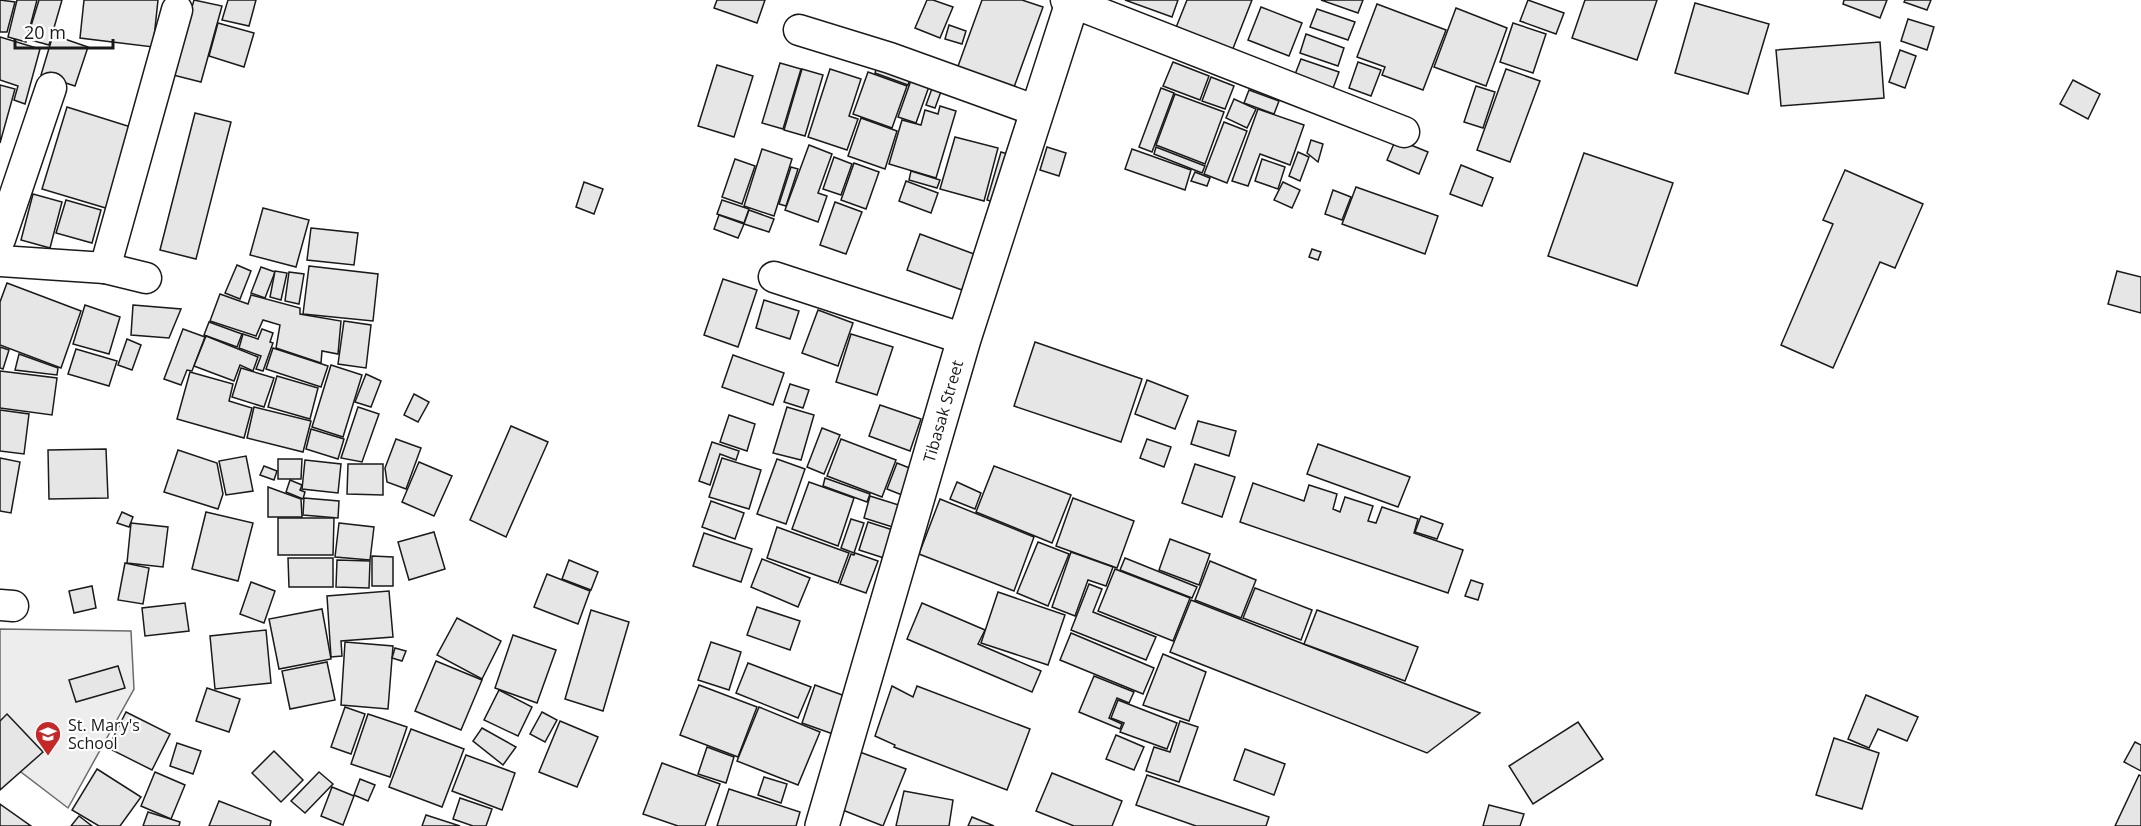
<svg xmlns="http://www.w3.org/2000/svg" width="2141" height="826" font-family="'Open Sans',sans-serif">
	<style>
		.parking { fill: #ededed; stroke: #6a6a6a; stroke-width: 1.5 }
		.building { fill: #e6e6e6; stroke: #1a1a1a; stroke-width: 1.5 }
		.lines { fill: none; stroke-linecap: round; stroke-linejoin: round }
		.street-casing { stroke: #1a1a1a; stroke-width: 33 }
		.secondary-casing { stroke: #1a1a1a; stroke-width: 36 }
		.street { stroke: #fff; stroke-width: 30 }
		.secondary { stroke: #fff; stroke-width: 33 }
		.labels { text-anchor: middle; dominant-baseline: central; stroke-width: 4.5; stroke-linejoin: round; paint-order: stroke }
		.street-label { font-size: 16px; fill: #1a1a1a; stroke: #fff }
		.poi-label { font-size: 16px; fill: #1a1a1a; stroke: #fff; text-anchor: start }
	</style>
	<rect width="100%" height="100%" fill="#fff"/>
	<path class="parking" d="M 0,629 L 131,631 L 134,689 L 68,808 L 0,756 Z"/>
	<g class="building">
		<path d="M 0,0 L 15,2 L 7,32 L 0,32 Z"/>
		<path d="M 17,0 L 37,0 L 26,42 L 8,37 Z"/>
		<path d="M 39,0 L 62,0 L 49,45 L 27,39 Z"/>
		<path d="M 84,0 L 158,0 L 153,47 L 80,38 Z"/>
		<path d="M 194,0 L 222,6 L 201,82 L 173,75 Z"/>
		<path d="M 228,0 L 256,0 L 249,26 L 222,20 Z"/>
		<path d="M 717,0 L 765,0 L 757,23 L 714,8 Z"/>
		<path d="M 927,0 L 933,0 L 953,7 L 940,38 L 915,28 Z"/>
		<path d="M 982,0 L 1022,0 L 1043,7 L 1013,90 L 957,69 Z"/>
		<path d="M 1125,0 L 1178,0 L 1172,17 Z"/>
		<path d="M 1187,0 L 1252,0 L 1232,51 L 1175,30 Z"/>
		<path d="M 1321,0 L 1363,0 L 1358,13 Z"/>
		<path d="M 1528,0 L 1564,13 L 1556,34 L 1520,21 Z"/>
		<path d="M 1585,0 L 1657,0 L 1637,60 L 1572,38 Z"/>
		<path d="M 1844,0 L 1887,0 L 1880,18 L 1843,4 Z"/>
		<path d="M 1905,0 L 1931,0 L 1927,10 L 1904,2 Z"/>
		<path d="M 1695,3 L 1769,24 L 1748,94 L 1675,73 Z"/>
		<path d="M 1377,4 L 1446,30 L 1423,90 L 1382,75 L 1385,67 L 1357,57 Z"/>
		<path d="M 1261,7 L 1302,23 L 1289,56 L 1248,40 Z"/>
		<path d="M 1456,8 L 1507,28 L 1486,86 L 1434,67 Z"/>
		<path d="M 1317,9 L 1355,22 L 1348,40 L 1310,27 Z"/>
		<path d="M 1908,19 L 1934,27 L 1927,50 L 1901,41 Z"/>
		<path d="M 218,23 L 254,33 L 244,67 L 209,56 Z"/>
		<path d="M 1513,23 L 1546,34 L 1533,73 L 1500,62 Z"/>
		<path d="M 949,25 L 966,31 L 962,44 L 945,39 Z"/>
		<path d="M 1306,34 L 1344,48 L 1338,66 L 1300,53 Z"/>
		<path d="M 53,35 L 88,47 L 75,86 L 41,75 Z"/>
		<path d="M 0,37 L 40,49 L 25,104 L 14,100 L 18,86 L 0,80 Z"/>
		<path d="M 1880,42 L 1884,98 L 1781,106 L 1776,50 Z"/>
		<path d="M 1900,50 L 1916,56 L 1905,88 L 1889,82 Z"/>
		<path d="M 880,58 L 913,68 L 908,85 L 875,73 Z"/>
		<path d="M 1301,59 L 1339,72 L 1332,91 L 1294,77 Z"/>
		<path d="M 1173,62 L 1209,76 L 1200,100 L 1163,86 Z"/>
		<path d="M 1358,62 L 1381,70 L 1371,96 L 1349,88 Z"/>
		<path d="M 780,63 L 801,69 L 783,129 L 762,123 Z"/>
		<path d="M 717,65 L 753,76 L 734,137 L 698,126 Z"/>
		<path d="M 802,69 L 823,75 L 805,136 L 784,130 Z"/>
		<path d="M 830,69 L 861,79 L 849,116 L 858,119 L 847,150 L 808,137 Z"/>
		<path d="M 1506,69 L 1540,81 L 1510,162 L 1477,150 Z"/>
		<path d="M 868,72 L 907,86 L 892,128 L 853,114 Z"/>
		<path d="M 914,72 L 932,78 L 916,123 L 898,117 Z"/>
		<path d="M 1211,77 L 1234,86 L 1225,109 L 1202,101 Z"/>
		<path d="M 2073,80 L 2100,94 L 2088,119 L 2060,104 Z"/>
		<path d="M 934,83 L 943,86 L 935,108 L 926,105 Z"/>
		<path d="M 0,85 L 15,89 L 0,143 Z"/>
		<path d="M 1476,86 L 1495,92 L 1483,128 L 1464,122 Z"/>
		<path d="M 1161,88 L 1174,93 L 1152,152 L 1139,147 Z"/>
		<path d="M 1249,90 L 1279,101 L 1274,114 L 1244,103 Z"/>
		<path d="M 1175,94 L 1224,112 L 1205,164 L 1156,145 Z"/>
		<path d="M 1234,99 L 1256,109 L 1247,128 L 1226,118 Z"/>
		<path d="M 940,106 L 956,111 L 936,178 L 889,164 L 902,120 L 921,125 L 925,110 L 938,114 Z"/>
		<path d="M 67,107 L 134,128 L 109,209 L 42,189 Z"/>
		<path d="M 1258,109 L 1304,125 L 1290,165 L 1260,154 L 1248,186 L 1232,181 Z"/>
		<path d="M 195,113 L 231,122 L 196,259 L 160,250 Z"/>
		<path d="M 861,118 L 897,131 L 885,169 L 848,156 Z"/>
		<path d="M 1224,122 L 1247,131 L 1227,183 L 1204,174 Z"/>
		<path d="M 955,137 L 998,148 L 984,201 L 940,189 Z"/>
		<path d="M 1396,139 L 1428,152 L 1419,174 L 1387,160 Z"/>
		<path d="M 1311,140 L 1323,144 L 1318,162 L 1307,153 Z"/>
		<path d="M 809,145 L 832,154 L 818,193 L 827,196 L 818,222 L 785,210 Z"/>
		<path d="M 1047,147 L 1066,153 L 1059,176 L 1040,170 Z"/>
		<path d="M 1156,147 L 1205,166 L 1202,173 L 1154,154 Z"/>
		<path d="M 762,149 L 792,159 L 774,216 L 744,206 Z"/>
		<path d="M 1132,149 L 1191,170 L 1185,190 L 1125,169 Z"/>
		<path d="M 1001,152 L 1018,157 L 1004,205 L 987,200 Z"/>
		<path d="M 1298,152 L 1309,157 L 1300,181 L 1289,176 Z"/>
		<path d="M 1584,153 L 1673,183 L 1637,286 L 1548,256 Z"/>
		<path d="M 834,157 L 852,164 L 841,195 L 823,189 Z"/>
		<path d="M 735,159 L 755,166 L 742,204 L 722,197 Z"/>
		<path d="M 1262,159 L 1285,167 L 1278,189 L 1255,181 Z"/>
		<path d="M 854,163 L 879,172 L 866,209 L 841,200 Z"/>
		<path d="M 1461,165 L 1493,178 L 1482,206 L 1450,194 Z"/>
		<path d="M 791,167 L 798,169 L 786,206 L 779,204 Z"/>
		<path d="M 1845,170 L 1923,204 L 1895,268 L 1880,262 L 1833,368 L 1781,345 L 1833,224 L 1823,220 Z"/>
		<path d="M 911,171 L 940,180 L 937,188 L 909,180 Z"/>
		<path d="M 1195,172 L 1210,178 L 1207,186 L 1191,181 Z"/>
		<path d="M 906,181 L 938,193 L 931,213 L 899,201 Z"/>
		<path d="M 584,182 L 603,189 L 594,214 L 576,207 Z"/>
		<path d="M 1283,182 L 1300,190 L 1292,208 L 1274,200 Z"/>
		<path d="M 1356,187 L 1438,216 L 1425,254 L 1342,224 Z"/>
		<path d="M 1333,190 L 1351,197 L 1342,220 L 1325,214 Z"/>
		<path d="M 33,194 L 62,202 L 50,248 L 21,240 Z"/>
		<path d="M 66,200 L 101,210 L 92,243 L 56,233 Z"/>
		<path d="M 722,200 L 749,209 L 744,223 L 717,214 Z"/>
		<path d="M 835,202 L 862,212 L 846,254 L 820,245 Z"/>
		<path d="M 263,208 L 309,220 L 296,267 L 250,255 Z"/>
		<path d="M 749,210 L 774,219 L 769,232 L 744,224 Z"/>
		<path d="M 719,215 L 744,224 L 738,238 L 714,229 Z"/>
		<path d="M 311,228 L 358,233 L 354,265 L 307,260 Z"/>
		<path d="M 920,234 L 974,254 L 962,290 L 907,270 Z"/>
		<path d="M 1312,249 L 1321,252 L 1318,260 L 1309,257 Z"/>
		<path d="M 237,265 L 251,271 L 240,299 L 225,293 Z"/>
		<path d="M 309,266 L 378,274 L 373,321 L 303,314 Z"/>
		<path d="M 261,267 L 275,272 L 265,298 L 251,293 Z"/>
		<path d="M 275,271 L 287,273 L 281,300 L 270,297 Z"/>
		<path d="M 2117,271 L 2141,277 L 2141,313 L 2108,304 Z"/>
		<path d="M 289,272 L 304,274 L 299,304 L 285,301 Z"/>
		<path d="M 723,279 L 757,290 L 738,347 L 704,335 Z"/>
		<path d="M 7,283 L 81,311 L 61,368 L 0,345 L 0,302 Z"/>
		<path d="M 220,294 L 248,304 L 251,295 L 300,308 L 300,314 L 341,321 L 338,354 L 322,351 L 321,363 L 276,348 L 280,325 L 263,320 L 256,336 L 210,321 Z"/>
		<path d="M 764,300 L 799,311 L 790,339 L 756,328 Z"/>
		<path d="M 85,305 L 120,317 L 109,354 L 73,344 Z"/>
		<path d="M 133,305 L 181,309 L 169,338 L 131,335 Z"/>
		<path d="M 818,310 L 853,323 L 838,366 L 802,353 Z"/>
		<path d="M 344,321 L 371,325 L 366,368 L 338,364 Z"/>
		<path d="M 209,322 L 242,334 L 237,347 L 204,335 Z"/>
		<path d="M 183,329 L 205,337 L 192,371 L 187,370 L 181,385 L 164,379 Z"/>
		<path d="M 262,329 L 273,333 L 270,342 L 273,343 L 263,371 L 256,369 L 261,356 L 239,348 L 243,334 L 258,339 Z"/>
		<path d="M 851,334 L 893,347 L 877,395 L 836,382 Z"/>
		<path d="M 206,336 L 258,357 L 253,371 L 240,365 L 234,381 L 194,366 Z"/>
		<path d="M 127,339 L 141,345 L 132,370 L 118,365 Z"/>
		<path d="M 1035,342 L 1142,379 L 1121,442 L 1014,406 Z"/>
		<path d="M 0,347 L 9,350 L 3,369 L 0,368 Z"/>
		<path d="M 273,348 L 328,366 L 321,387 L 266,369 Z"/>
		<path d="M 76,349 L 117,361 L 109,386 L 68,374 Z"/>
		<path d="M 19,354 L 58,368 L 57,375 L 15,370 Z"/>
		<path d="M 733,355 L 784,373 L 773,405 L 722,387 Z"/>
		<path d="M 331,365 L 362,375 L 343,437 L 312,427 Z"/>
		<path d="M 241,368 L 274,378 L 264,407 L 232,397 Z"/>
		<path d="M 0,371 L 57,378 L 52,415 L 0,408 Z"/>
		<path d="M 190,372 L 233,384 L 229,401 L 252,408 L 244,438 L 177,419 Z"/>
		<path d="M 366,374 L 381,381 L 371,407 L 355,402 Z"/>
		<path d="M 277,376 L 318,388 L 310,419 L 268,407 Z"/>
		<path d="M 1147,380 L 1188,396 L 1175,429 L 1135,414 Z"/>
		<path d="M 790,384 L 809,390 L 803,408 L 784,402 Z"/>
		<path d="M 414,394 L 429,402 L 418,422 L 404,415 Z"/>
		<path d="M 880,405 L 921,419 L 910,451 L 869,436 Z"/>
		<path d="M 254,407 L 311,421 L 303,452 L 247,438 Z"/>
		<path d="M 358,407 L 379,414 L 362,462 L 341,458 Z"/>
		<path d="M 787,407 L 814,415 L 801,460 L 773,453 Z"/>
		<path d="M 0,410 L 29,414 L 24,454 L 0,451 Z"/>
		<path d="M 729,415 L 755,424 L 747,451 L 720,442 Z"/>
		<path d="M 1198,421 L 1236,431 L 1229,456 L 1191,444 Z"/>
		<path d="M 511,426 L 548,442 L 506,537 L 470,520 Z"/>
		<path d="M 822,428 L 840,435 L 824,474 L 807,467 Z"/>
		<path d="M 311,429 L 344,439 L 338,459 L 306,449 Z"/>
		<path d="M 396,439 L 421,448 L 406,489 L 387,482 L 385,468 Z"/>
		<path d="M 841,439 L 896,460 L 882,497 L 827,476 Z"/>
		<path d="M 1147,439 L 1171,447 L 1164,467 L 1140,458 Z"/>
		<path d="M 712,442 L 739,451 L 736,460 L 720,454 L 710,485 L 699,481 Z"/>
		<path d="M 1318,444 L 1410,477 L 1398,507 L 1307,474 Z"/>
		<path d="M 106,449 L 108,498 L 49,499 L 48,450 Z"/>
		<path d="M 178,450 L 217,463 L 223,494 L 218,509 L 164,492 Z"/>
		<path d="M 246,456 L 253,491 L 226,495 L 219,461 Z"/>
		<path d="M 0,458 L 20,462 L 11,513 L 0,511 Z"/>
		<path d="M 722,458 L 761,470 L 749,509 L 709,497 Z"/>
		<path d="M 278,459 L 302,459 L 301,479 L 278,479 Z"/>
		<path d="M 777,459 L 805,469 L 786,524 L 757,514 Z"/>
		<path d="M 305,460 L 341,464 L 338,493 L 302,489 Z"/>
		<path d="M 419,462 L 452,476 L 434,516 L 402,502 Z"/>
		<path d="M 897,463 L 917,471 L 907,497 L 887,489 Z"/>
		<path d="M 348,464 L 383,464 L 383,495 L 347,494 Z"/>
		<path d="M 1195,464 L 1235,477 L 1222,517 L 1182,503 Z"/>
		<path d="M 264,466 L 277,471 L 274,480 L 260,475 Z"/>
		<path d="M 994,466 L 1071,495 L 1052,543 L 976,512 Z"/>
		<path d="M 825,478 L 870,494 L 867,502 L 823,486 Z"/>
		<path d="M 290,480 L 302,485 L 300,490 L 305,492 L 303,499 L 286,492 Z"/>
		<path d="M 809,482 L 854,498 L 838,546 L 792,529 Z"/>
		<path d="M 957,482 L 981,493 L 975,509 L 950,499 Z"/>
		<path d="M 1253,483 L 1304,501 L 1309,485 L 1337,494 L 1333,509 L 1340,512 L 1345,497 L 1373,506 L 1368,521 L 1376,523 L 1382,507 L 1418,519 L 1414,533 L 1463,550 L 1448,593 L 1240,522 Z"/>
		<path d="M 268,487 L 301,499 L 302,517 L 268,517 Z"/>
		<path d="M 870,496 L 905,507 L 899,529 L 864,518 Z"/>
		<path d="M 304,498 L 339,501 L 338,518 L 303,515 Z"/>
		<path d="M 1073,498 L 1134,521 L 1117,568 L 1056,546 Z"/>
		<path d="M 940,499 L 1034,537 L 1014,591 L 919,554 Z"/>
		<path d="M 711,501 L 744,513 L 735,539 L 702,527 Z"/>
		<path d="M 122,512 L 133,517 L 129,527 L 117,523 Z"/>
		<path d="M 206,512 L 253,523 L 238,581 L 192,569 Z"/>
		<path d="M 1421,516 L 1443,524 L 1437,539 L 1415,532 Z"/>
		<path d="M 278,518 L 334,518 L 333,555 L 278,555 Z"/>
		<path d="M 851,519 L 864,523 L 854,553 L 841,548 Z"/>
		<path d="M 868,522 L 893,530 L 884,558 L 859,550 Z"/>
		<path d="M 131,523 L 168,527 L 163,567 L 127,563 Z"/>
		<path d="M 339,523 L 374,527 L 370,560 L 335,557 Z"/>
		<path d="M 777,527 L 849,553 L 838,583 L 767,558 Z"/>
		<path d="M 434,532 L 445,569 L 409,580 L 398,542 Z"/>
		<path d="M 704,533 L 752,549 L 741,582 L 693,566 Z"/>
		<path d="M 1170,539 L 1210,554 L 1199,585 L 1159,570 Z"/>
		<path d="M 1038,542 L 1069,554 L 1048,606 L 1017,593 Z"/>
		<path d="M 1071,552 L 1113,567 L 1106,586 L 1088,580 L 1075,616 L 1052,607 Z"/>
		<path d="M 855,553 L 878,561 L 866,593 L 840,584 L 851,554 L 854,555 Z"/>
		<path d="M 372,556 L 393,557 L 393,586 L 372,586 Z"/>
		<path d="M 288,558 L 333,558 L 333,587 L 289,587 Z"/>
		<path d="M 1125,558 L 1197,587 L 1192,598 L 1120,570 Z"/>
		<path d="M 762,559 L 810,578 L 798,607 L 751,587 Z"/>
		<path d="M 337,560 L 370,561 L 369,588 L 336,587 Z"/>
		<path d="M 569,560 L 598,572 L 591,590 L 562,579 Z"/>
		<path d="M 1210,561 L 1256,580 L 1241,618 L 1195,600 Z"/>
		<path d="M 125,563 L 149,568 L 143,604 L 118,600 Z"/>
		<path d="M 1115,569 L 1190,598 L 1173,641 L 1098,611 Z"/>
		<path d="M 547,574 L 590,591 L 578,624 L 534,607 Z"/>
		<path d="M 1471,580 L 1483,584 L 1478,600 L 1465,596 Z"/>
		<path d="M 251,582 L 275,591 L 264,623 L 240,614 Z"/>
		<path d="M 1089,584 L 1102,589 L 1093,612 L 1156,637 L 1146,660 L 1071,630 Z"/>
		<path d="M 92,586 L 96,608 L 74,613 L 69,591 Z"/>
		<path d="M 1255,588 L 1312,610 L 1301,640 L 1243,618 Z"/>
		<path d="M 389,591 L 393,637 L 341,641 L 342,656 L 331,657 L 327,596 Z"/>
		<path d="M 998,592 L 1065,615 L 1048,665 L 981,643 Z"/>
		<path d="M 1191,600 L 1480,713 L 1427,753 L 1170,652 Z"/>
		<path d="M 185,603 L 189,631 L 145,636 L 142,608 Z"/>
		<path d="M 922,603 L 985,630 L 978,644 L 1041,671 L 1032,692 L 907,639 Z"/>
		<path d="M 757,607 L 800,621 L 790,650 L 747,635 Z"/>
		<path d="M 322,609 L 331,659 L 279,669 L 269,619 Z"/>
		<path d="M 591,610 L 629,622 L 603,711 L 565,699 Z"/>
		<path d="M 1317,610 L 1418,647 L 1405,681 L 1304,644 Z"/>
		<path d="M 457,618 L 501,641 L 482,679 L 437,655 Z"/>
		<path d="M 266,630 L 271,683 L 215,689 L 210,636 Z"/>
		<path d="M 1071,633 L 1154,668 L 1143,694 L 1060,660 Z"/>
		<path d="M 513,635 L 556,650 L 537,703 L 495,688 Z"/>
		<path d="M 345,642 L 393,646 L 388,709 L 341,705 Z"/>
		<path d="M 711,642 L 741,652 L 729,690 L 698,680 Z"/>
		<path d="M 395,648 L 406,651 L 402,661 L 392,658 Z"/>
		<path d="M 1163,654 L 1206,672 L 1189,721 L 1143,705 Z"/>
		<path d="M 436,661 L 482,680 L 461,730 L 415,711 Z"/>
		<path d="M 327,662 L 335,700 L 290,709 L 282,671 Z"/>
		<path d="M 748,663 L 811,687 L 798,718 L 736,693 Z"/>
		<path d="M 118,666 L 125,688 L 76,702 L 69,680 Z"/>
		<path d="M 1094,676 L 1134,692 L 1129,703 L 1117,698 L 1109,718 L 1122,724 L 1120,729 L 1079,712 Z"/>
		<path d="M 699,685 L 757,707 L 738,757 L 680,735 Z"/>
		<path d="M 815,685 L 845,696 L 833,734 L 802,723 Z"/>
		<path d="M 892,686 L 913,697 L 917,686 L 1030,729 L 1007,790 L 894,747 L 895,745 L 875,736 Z"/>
		<path d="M 207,688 L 240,699 L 229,732 L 196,721 Z"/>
		<path d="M 499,690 L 532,707 L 518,736 L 484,720 Z"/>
		<path d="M 1866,695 L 1918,717 L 1907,741 L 1878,729 L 1869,748 L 1848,739 Z"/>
		<path d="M 1118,700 L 1177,723 L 1167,749 L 1120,732 L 1124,723 L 1111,718 Z"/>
		<path d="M 345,707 L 365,714 L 351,754 L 331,747 Z"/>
		<path d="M 759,707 L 820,732 L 798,785 L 737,761 Z"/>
		<path d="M 126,712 L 170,734 L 152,770 L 108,748 Z"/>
		<path d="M 542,712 L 557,720 L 545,742 L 530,734 Z"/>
		<path d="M 7,714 L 43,752 L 0,790 L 0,721 Z"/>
		<path d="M 368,714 L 407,727 L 390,777 L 351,764 Z"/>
		<path d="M 560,721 L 598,737 L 577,787 L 539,772 Z"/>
		<path d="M 1180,721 L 1198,727 L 1179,782 L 1146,771 L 1154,747 L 1170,752 Z"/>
		<path d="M 1578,722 L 1603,759 L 1533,804 L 1509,766 Z"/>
		<path d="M 482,728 L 516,747 L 503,765 L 473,741 Z"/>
		<path d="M 411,729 L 464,749 L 442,807 L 389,787 Z"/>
		<path d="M 1116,735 L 1144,747 L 1134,770 L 1106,759 Z"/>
		<path d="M 1834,738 L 1879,753 L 1862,809 L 1816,795 Z"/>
		<path d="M 2135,742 L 2141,745 L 2141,771 L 2124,762 Z"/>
		<path d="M 177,743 L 201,751 L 193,774 L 170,766 Z"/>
		<path d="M 707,747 L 734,757 L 726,783 L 698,774 Z"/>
		<path d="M 1245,749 L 1285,764 L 1274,795 L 1234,780 Z"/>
		<path d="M 274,751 L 303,780 L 281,802 L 252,773 Z"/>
		<path d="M 857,751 L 906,769 L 883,826 L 835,807 Z"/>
		<path d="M 466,755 L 515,773 L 502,810 L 452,791 Z"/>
		<path d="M 662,763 L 720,784 L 705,826 L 678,826 L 643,814 Z"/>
		<path d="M 97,769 L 141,797 L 120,826 L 99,826 L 72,810 Z"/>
		<path d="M 155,772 L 185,785 L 171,819 L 141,806 Z"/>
		<path d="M 319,772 L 333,784 L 305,813 L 291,801 Z"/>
		<path d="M 1052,773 L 1122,801 L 1112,826 L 1074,826 L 1036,811 Z"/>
		<path d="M 1147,775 L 1269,817 L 1266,826 L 1196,826 L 1136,805 Z"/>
		<path d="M 2139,775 L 2141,776 L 2141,826 L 2115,826 Z"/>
		<path d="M 764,777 L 787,784 L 781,803 L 758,795 Z"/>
		<path d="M 360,779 L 375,785 L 368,801 L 354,795 Z"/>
		<path d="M 332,787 L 354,796 L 343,825 L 321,816 Z"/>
		<path d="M 729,789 L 800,812 L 796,826 L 717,826 Z"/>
		<path d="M 904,791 L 953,800 L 949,826 L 896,826 Z"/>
		<path d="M 460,798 L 492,809 L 486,826 L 473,826 L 453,819 Z"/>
		<path d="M 219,801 L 271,821 L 270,826 L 209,826 Z"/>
		<path d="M 0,804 L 31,826 L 0,826 Z"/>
		<path d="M 1489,805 L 1524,814 L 1520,826 L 1483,826 Z"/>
		<path d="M 148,812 L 180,822 L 179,826 L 143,826 Z"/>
		<path d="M 426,815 L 460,826 L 422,826 Z"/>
		<path d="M 79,816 L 92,826 L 71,826 Z"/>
		<path d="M 972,817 L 994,826 L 968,826 Z"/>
	</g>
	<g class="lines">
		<g class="street-casing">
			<g id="street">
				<path d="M 1066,0 L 1404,132"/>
				<path d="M 799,30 L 890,58 L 1037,111"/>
				<path d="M 0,239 L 51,88"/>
				<path d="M 0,261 L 105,268 L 146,278"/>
				<path d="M 105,268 L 177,10"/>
				<path d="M 774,277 L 964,339"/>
				<path d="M 0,605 L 13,606"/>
			</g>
		</g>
		<g class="secondary-casing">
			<g id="secondary">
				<path id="s1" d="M 822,826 L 964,339 L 1073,0"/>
			</g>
		</g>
		<use href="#street" class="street"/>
		<use href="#secondary" class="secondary"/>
	</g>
	<defs>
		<g id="school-pin" transform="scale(1.35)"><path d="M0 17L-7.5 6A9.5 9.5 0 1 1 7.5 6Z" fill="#c62828" stroke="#fff"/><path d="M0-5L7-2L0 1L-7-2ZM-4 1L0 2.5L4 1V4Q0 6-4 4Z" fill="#fff"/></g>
	</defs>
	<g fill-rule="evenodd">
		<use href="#school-pin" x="48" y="734"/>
	</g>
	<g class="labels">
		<g class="street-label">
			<text stroke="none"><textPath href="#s1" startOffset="432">Tibasak Street</textPath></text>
		</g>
		<g class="poi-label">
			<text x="68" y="725">St. Mary's<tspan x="68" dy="18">School</tspan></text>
		</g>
	</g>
	<path d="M15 39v9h98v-9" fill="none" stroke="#1a1a1a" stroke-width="3"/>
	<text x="24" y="39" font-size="18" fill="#1a1a1a" stroke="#ffffff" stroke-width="4.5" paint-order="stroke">20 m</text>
</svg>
